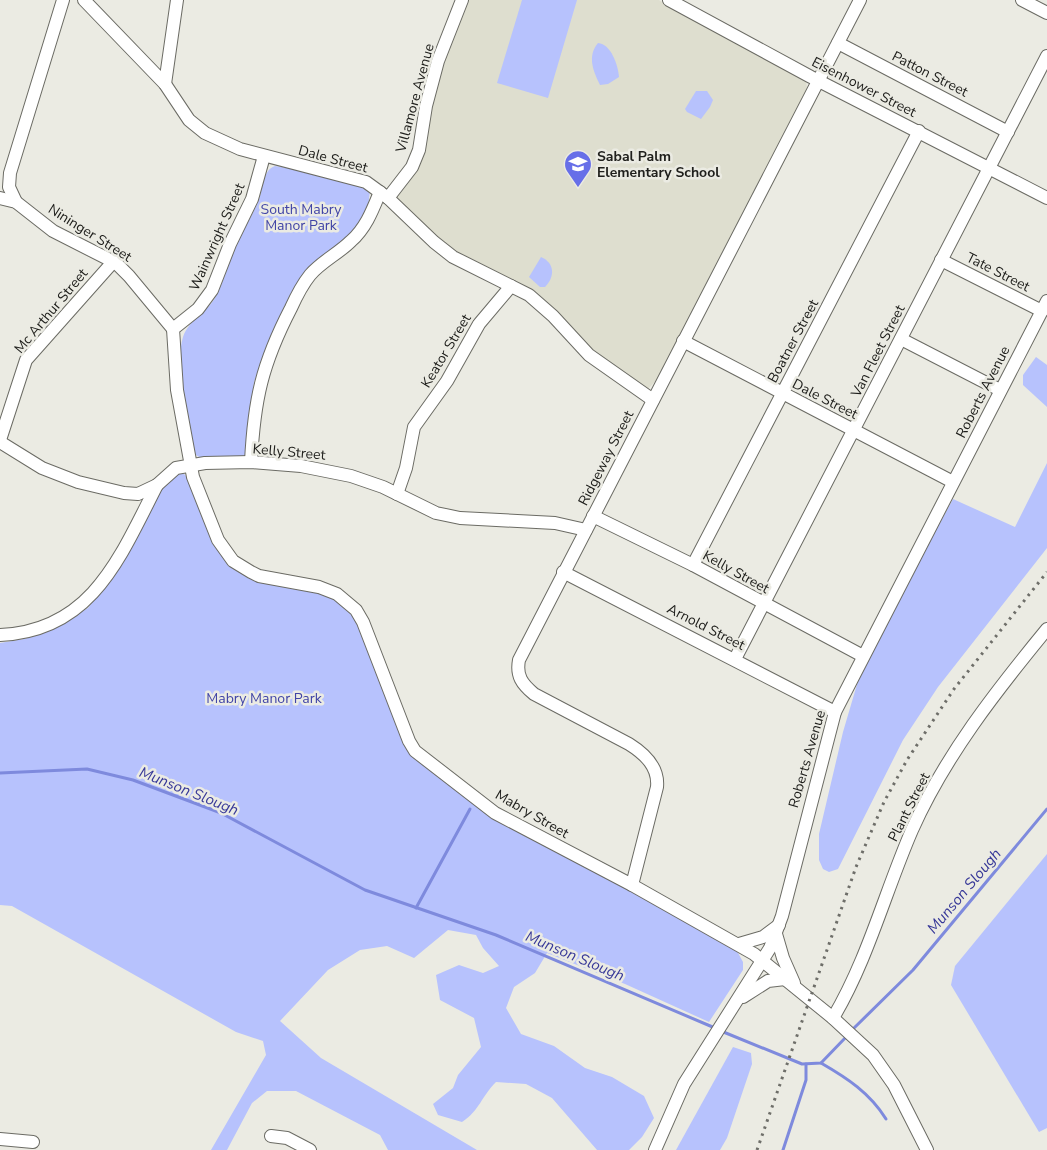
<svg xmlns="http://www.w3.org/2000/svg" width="1047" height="1150" font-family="'Nunito Sans',sans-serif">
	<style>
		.built { fill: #dedecf }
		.green { fill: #b7c2fd }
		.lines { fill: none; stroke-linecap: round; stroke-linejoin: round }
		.stream { stroke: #7e8add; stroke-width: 3 }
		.minor-casing { stroke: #6b6b64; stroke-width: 14 }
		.minor { stroke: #fff; stroke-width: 12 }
		.rail { stroke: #6e6e69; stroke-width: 3; stroke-dasharray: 2.5 5; stroke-linecap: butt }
		.labels { text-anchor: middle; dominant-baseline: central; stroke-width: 5; stroke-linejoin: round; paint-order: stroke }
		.street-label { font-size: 14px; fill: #20201d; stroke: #ebebe3 }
		.poi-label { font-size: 14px; font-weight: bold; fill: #20201d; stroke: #ebebe3; text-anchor: start }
		.park-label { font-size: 14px; fill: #4144a6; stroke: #ebebe3 }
		.water-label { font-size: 15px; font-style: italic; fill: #373898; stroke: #ebebe3 }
	</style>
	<rect width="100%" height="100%" fill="#ebebe3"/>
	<path class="built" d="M 466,0 L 659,0 L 676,11 L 806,80 L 807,89 L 683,331 L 658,378 L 649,388 L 645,388 L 591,349 L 553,308 L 452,250 L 394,198 L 408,179 L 440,69 Z"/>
	<g class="green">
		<path d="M 522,0 L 577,0 L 548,98 L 497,83 Z"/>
		<path d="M 598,43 C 611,44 618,65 619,77 L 608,84 L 600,85 C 593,71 587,56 598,43 Z"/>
		<path d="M 696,91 L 707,91 L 713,100 L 710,107 L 701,119 L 687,112 L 685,109 Z"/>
		<path d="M 275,166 L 307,171 L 366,187 L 370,190 L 368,208 L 355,231 L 313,266 L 267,349 L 254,382 L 248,449 L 245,455 L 239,458 L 201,458 L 194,454 C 189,423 174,366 183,337 C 189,319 208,312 216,296 C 225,279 229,260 237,242 C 243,229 252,216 258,202 C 263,191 262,170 275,166 Z"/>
		<path d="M 541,257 C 555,263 555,277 545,287 L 540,287 L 529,277 Z"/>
		<path d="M 1036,357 L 1047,365 L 1047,407 L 1023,385 L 1023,375 Z"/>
		<path d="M 1047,463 L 1047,548 L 938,687 L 903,740 L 838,869 L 829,872 L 823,869 L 819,860 L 819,834 L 843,732 L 863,664 L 953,499 L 1015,527 Z"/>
		<path d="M 176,474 L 184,474 L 189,479 C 200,508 208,543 230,566 L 329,596 C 343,603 350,611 359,624 L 408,752 L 492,818 L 704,930 L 737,951 L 743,962 L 743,970 L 709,1022 L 625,984 L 547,953 L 535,973 L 514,987 L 506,1008 L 521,1034 L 554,1046 L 585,1068 L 612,1077 L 644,1096 L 654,1118 L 642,1137 L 629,1150 L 597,1150 L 552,1098 L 526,1084 L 496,1082 C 481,1097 480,1110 462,1122 L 438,1115 L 433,1104 L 453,1088 L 458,1075 L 481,1047 L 474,1018 L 440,1000 L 436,975 L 459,965 L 483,973 L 499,966 L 483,948 L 476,935 L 448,930 L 414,958 L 387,946 L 360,950 L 328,970 L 280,1021 L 321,1058 L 477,1150 L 388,1150 L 380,1135 L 296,1091 L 267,1091 L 252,1103 L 227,1150 L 211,1150 L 266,1055 L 263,1041 L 236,1032 L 12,906 L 0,905 L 0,643 L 24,639 L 51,629 L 88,608 L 116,570 L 165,483 Z"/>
		<path d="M 1047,854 L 1047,1128 L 1039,1132 L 951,985 L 955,966 Z"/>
		<path d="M 733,1047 L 751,1053 L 752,1064 L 727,1138 L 720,1150 L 676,1150 Z"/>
	</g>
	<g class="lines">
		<g class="stream">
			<path d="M 0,773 L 87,769 L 133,780 L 221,813 L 365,890 L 496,935 L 715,1028"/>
			<path d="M 416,908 L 470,809"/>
			<path d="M 721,1031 L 802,1064 L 821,1063 L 847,1036"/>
			<path d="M 851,1031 L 913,970 L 1047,809"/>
			<path d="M 821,1063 C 847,1078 870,1093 886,1119"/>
			<path d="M 783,1150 L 806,1080 L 806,1064"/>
		</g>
		<g class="minor-casing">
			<g id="minor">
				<path d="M 84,0 L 165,84 L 189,120 L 205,133 L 240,149 L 366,182 L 388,198 L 434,242 L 453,257 L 529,295 L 553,316 L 589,355 L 653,400"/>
				<path d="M 669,0 L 811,77 L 1047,198"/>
				<path d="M 1022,0 L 1047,13"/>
				<path d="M 838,43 L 1008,132"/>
				<path d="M 165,84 L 177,0"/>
				<path d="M 264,156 L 252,199 L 230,244 L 212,290 L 198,309 L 173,329 L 177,390 L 193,477 L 218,540 L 233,561 L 251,572 L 259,576 L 319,587 L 337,594 L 356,610 L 363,622 L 409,741 L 415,751 L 495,813 L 632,885 L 754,954 L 833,1018 L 873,1055 L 894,1085 L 927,1150"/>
				<path d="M 0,198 L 16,202 L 53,231 L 116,263 L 129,276 L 173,329"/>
				<path d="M 388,198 L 412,167 L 419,150 L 426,106 L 438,61 L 462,0"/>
				<path d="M 16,202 L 9,187 L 10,173 L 63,0"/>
				<path d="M 941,260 L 1042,311"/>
				<path d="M 901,339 L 1000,390"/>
				<path d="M 683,341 L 953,482"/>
				<path d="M 0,440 L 26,360 L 113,262"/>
				<path d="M 0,442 L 42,468 L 78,482 L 124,493 L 138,494 L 157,485 L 176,468 L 205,463 L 251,462 L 301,466 L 351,476 L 383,487 L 436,513 L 460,518 L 555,523 L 586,530"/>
				<path d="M 251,462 C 254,400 262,364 291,308 C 296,297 302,285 310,275 C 322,261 338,254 351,241 C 366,228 373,209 380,192"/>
				<path d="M 397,494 L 406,468 L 414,427 L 447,381 L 479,324 L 511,286"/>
				<path d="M 593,516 L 693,565 L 863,656"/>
				<path d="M 693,565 L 919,131"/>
				<path d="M 563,572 L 835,712"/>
				<path d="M 0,635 C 92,631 120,557 157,485"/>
				<path d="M 735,659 L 1047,56"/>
				<path d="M 632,885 L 657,787 C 659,767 645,754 629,744 L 534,694 C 522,684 516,676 519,660 L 860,0"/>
				<path d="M 776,934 L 783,958 L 794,983"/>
				<path d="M 739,944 L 763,937 L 779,925"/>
				<path d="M 743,997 L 768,981 L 785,979"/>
				<path d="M 833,1018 C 868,959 885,892 912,830 C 945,756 996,691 1047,629"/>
				<path d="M 271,1136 L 287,1138 L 310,1150"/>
				<path d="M 0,1139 L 33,1142"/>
				<path d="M 655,1150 L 684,1084 L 770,948 L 782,916 L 835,712 L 1047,301"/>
			</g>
		</g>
		<use href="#minor" class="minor"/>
		<path class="rail" d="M 757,1150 L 856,867 L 884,802 L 907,760 L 954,689 L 1047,572"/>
	</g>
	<defs>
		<g id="school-pin" transform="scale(1.4375)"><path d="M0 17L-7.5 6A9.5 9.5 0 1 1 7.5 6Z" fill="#676fe8" stroke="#ebebe3"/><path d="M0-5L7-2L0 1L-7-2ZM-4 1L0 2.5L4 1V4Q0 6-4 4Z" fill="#fff"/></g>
	</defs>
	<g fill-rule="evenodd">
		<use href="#school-pin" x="578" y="164"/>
	</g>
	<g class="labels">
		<g class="street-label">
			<text transform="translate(930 74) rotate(27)">Patton Street</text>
			<text transform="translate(864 87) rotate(27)">Eisenhower Street</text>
			<text transform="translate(415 98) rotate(-75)">Villamore Avenue</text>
			<text transform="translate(333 159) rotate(15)">Dale Street</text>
			<text transform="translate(90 233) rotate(32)">Nininger Street</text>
			<text transform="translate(217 237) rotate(-66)">Wainwright Street</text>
			<text transform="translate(998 272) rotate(27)">Tate Street</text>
			<text transform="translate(51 311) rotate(-50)">Mc Arthur Street</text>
			<text transform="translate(793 341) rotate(-62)">Boatner Street</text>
			<text transform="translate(446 351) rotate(-59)">Keator Street</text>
			<text transform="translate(878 351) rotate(-63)">Van Fleet Street</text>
			<text transform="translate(983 392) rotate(-63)">Roberts Avenue</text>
			<text transform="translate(825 399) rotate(27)">Dale Street</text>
			<text transform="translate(289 452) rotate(5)">Kelly Street</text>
			<text transform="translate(606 458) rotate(-63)">Ridgeway Street</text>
			<text transform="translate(736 572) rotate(29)">Kelly Street</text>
			<text transform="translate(706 627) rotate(27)">Arnold Street</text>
			<text transform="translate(807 759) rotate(-74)">Roberts Avenue</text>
			<text transform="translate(909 807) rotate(-63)">Plant Street</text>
			<text transform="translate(532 814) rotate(30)">Mabry Street</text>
		</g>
		<g class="poi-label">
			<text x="597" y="156">Sabal Palm<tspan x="597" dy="16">Elementary School</tspan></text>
		</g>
		<g class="park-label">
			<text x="301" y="209">South Mabry<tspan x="301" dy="16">Manor Park</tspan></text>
			<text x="264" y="698">Mabry Manor Park</text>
		</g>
		<g class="water-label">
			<text transform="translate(189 791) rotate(22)">Munson Slough</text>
			<text transform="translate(964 891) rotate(-50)">Munson Slough</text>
			<text transform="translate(575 956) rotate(23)">Munson Slough</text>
		</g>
	</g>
</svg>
